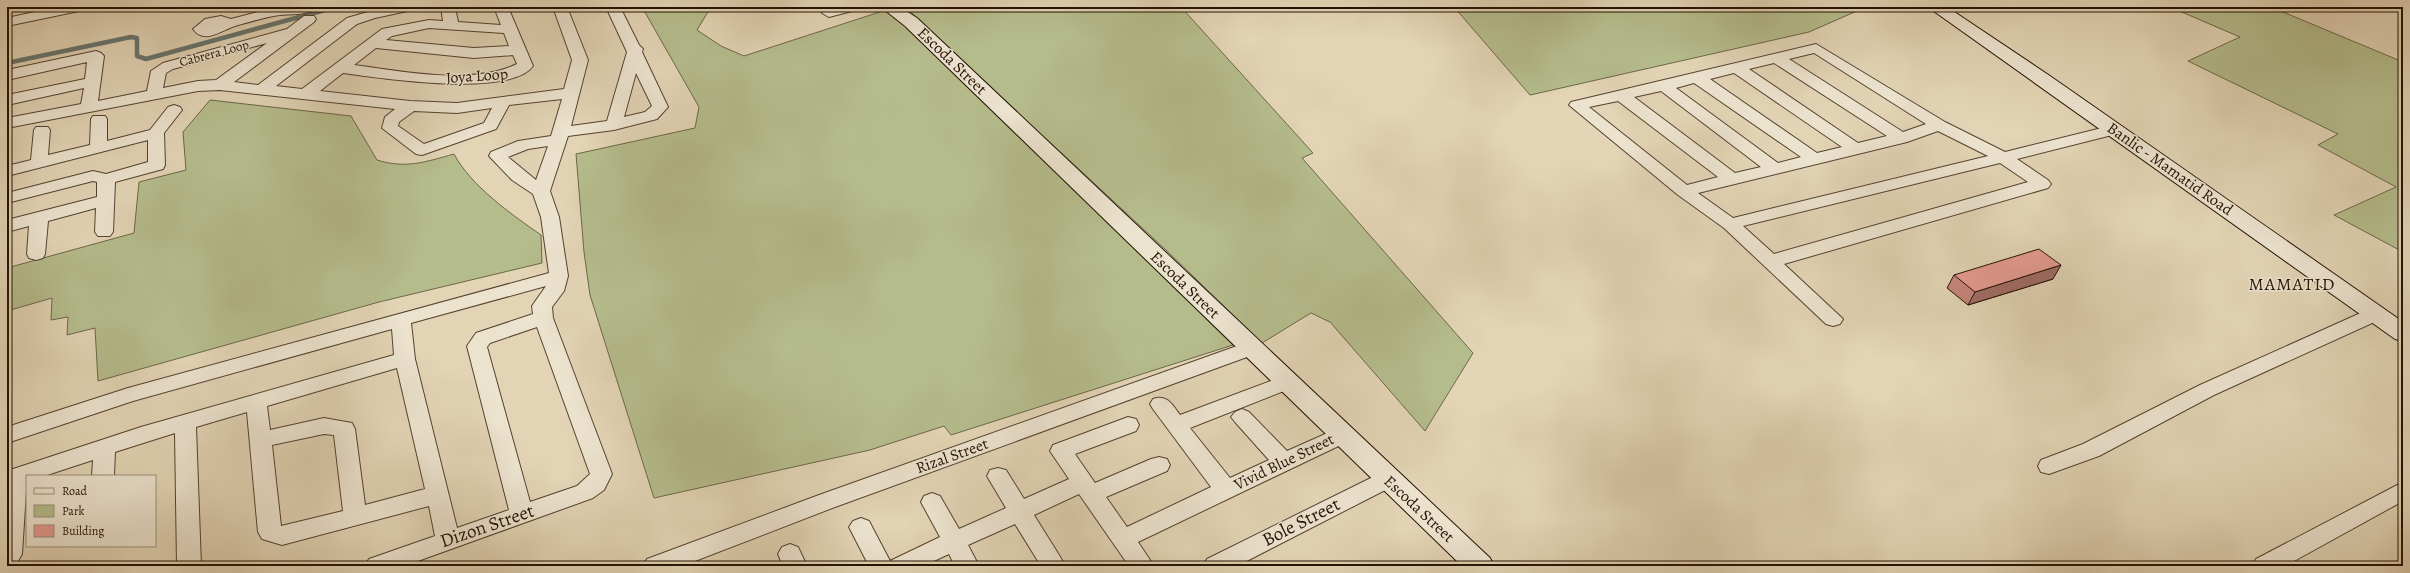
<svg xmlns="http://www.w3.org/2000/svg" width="2410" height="573" font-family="Alegreya,serif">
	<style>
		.green { fill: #b5bc8c; stroke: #6c6748 }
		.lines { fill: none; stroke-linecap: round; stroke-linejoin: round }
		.stream { stroke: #68756e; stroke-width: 4.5 }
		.street-casing { stroke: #544230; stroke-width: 2 }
		.secondary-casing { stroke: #241204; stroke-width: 2 }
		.street { fill: #ece3cf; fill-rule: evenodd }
		.secondary { fill: #ece3cf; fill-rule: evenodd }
		.wall { fill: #c5857d; stroke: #241204 }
		.shaded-wall { fill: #a06c66; stroke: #241204 }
		.building { fill: #e59b91; stroke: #241204 }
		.labels { text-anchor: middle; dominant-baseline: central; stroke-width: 3; stroke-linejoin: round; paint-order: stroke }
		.far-street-label { font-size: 13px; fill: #241204; stroke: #ece3cf }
		.street-label { font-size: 16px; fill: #241204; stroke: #ece3cf }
		.quarter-label { font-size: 18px; letter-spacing: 1px; fill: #241204; stroke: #ece3cf }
		.near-street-label { font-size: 19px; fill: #241204; stroke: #ece3cf }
	</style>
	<rect width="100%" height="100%" fill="#e2d4b5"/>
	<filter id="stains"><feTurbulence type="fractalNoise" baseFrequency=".005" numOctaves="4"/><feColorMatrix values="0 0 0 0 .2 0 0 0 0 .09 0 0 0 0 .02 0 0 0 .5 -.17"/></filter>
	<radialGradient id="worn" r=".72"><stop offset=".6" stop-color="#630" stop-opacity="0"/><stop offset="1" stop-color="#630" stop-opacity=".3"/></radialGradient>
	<g class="green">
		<path d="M 642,7 L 711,7 L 697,30 L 721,46 L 744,56 L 889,9 L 1233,345 L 951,435 L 944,426 L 870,450 L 654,498 L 590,295 L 584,252 L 576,154 L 695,128 L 699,107 Z"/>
		<path d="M 907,7 L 1181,7 L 1313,153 L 1302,158 L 1473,353 L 1425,431 L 1330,322 L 1311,313 L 1262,343 L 1165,249 L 919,21 Z"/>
		<path d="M 1454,7 L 1866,7 L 1809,32 L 1530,95 Z"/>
		<path d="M 2170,7 L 2271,7 L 2403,62 L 2403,252 L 2334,215 L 2396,187 L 2318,145 L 2338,134 L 2188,61 L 2240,37 Z"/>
		<path d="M 210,100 L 351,116 L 377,160 C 406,169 425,162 454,154 C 471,186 511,214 541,235 L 542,263 L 379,302 L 98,381 L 95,328 L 67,335 L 68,317 L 51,320 L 52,298 L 7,311 L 7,268 L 134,233 L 139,182 L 186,170 L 183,132 Z"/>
	</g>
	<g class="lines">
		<path class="stream" d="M 7,63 L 131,37 L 137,38 L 137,56 L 146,59 L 336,7"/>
		<g class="street-casing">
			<g id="street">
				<path d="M 58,7 L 86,7 L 79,11 L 7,26 L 7,18 Z"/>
				<path d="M 277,7 L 318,7 C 312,15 290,14 280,15 C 265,17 249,22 235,26 C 222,30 204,45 193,29 L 205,19 L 221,16 L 231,19 Z"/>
				<path d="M 385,7 L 414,7 L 412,10 L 375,18 L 357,24 L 276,86 L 302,89 L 382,29 L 429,20 L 443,21 L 441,7 L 455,7 L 458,22 L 501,25 L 494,7 L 508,7 L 533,66 C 510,98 379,78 343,73 L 320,91 L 410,101 L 457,103 L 564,89 L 572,60 L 553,7 L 567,7 L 588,60 L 571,126 L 607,121 L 627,52 L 606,7 L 620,7 L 639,45 L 643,49 L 642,52 L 668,107 L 657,119 L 614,130 L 568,136 L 550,191 L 559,217 L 568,276 L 564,291 L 552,307 L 553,318 L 612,474 L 604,490 L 593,498 L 404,566 L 365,566 L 369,559 L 435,536 L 429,506 L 282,545 L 262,539 L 258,532 L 247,412 L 196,427 L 201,566 L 177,566 L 175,433 L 115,452 L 114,476 L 92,476 L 93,460 L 44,476 L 27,476 L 22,554 L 18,561 L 7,563 L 7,471 L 141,427 L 394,355 L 392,329 L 133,401 L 7,443 L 7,427 L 128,388 L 549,273 L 541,217 L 533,194 L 512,180 L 489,156 L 491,152 L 518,141 L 551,136 L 562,99 L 509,105 L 496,129 L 422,155 L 416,154 L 382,128 L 385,117 L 395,109 L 220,90 L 198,91 L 7,128 L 7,118 L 81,104 L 84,88 L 7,105 L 7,95 L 85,79 L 87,62 L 7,80 L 7,70 L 96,51 L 101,53 L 104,56 L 98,101 L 147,91 L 151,71 L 163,63 L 287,29 L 304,16 L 314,16 L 316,19 L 314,22 L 234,82 L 258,85 L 347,18 ZM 429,28 L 504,33 L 509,46 L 474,48 L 386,40 L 392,36 ZM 267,43 L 216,80 L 198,81 L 163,88 L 166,73 L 173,69 ZM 376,48 L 474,58 L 513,55 L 517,64 C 471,86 402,71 354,65 ZM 636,73 L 652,106 L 645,112 L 624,117 ZM 492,108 L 484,123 L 424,144 L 398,126 L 399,122 L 414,111 L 457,113 ZM 548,146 L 536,180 L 508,157 L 528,149 ZM 546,286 L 532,306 L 533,314 L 476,333 L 467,346 L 509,510 L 457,528 L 415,359 L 411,323 ZM 537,327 L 590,474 L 577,486 L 530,502 L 487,347 L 490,343 ZM 397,368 L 425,489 L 365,505 L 355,429 L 352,423 L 324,418 L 270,430 L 267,406 ZM 324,434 L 334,435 L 343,511 L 281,526 L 272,445 Z"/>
				<path d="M 835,7 L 858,7 L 856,10 L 829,17 L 822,13 L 824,10 Z"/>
				<path d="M 1816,44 L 1945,122 L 2005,152 L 2114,125 L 2120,127 L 2122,130 L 2120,133 L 2017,159 L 2048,180 L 2051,184 L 2048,188 L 1784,264 L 1843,319 L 1840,324 L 1833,326 L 1826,324 L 1724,228 L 1678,195 L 1569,105 L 1571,102 ZM 1814,53 L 1926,124 L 1903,132 L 1789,59 ZM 1774,63 L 1887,136 L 1858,143 L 1749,69 ZM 1734,73 L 1842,147 L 1817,153 L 1710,79 ZM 1694,83 L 1801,157 L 1778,163 L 1676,88 ZM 1661,91 L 1761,167 L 1735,173 L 1634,97 ZM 1618,101 L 1718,177 L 1687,185 L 1589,107 ZM 1938,131 L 1988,156 L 1733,218 L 1698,193 L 1907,142 ZM 2000,163 L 2028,182 L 1774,254 L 1743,226 Z"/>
				<path d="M 174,105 L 180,107 L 182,110 L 164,133 L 165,165 L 163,169 L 115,182 L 113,232 L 110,236 L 98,236 L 95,232 L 96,208 L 48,221 L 45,254 L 43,258 L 36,260 L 29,258 L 27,254 L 29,226 L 7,232 L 7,220 L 97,197 L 97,182 L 93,181 L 7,203 L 7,193 L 93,171 L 106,174 L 148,162 L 148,140 L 7,176 L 7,166 L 31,160 L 34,130 L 36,127 L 48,127 L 50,130 L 48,155 L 90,145 L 91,119 L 93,116 L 105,116 L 107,119 L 107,141 L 150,130 L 168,107 Z"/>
				<path d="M 2374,307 L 2381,309 L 2384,314 L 2381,319 L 2214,395 L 2099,456 L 2049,474 L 2041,472 L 2038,466 L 2041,460 L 2083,444 L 2200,385 Z"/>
				<path d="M 1251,341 L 1258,343 L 1261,348 L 1258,353 L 835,507 L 682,566 L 643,566 L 647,559 L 819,495 Z"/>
				<path d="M 1287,375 L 1294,377 L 1297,382 L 1294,387 L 1190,428 L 1230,478 L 1269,460 L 1235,422 L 1231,417 L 1235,412 L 1242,409 L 1249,412 L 1287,451 L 1341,427 L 1349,429 L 1352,435 L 1349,441 L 1138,542 L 1154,566 L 1129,566 L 1079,494 L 1034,515 L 1059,555 L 1063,562 L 1061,566 L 1041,566 L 1015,524 L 968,545 L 979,566 L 955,566 L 949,554 L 923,566 L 869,566 L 849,527 L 853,521 L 861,518 L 869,521 L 890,561 L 940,537 L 921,502 L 924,496 L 932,493 L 940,496 L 959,529 L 1006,508 L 987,476 L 990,470 L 998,468 L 1006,470 L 1024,499 L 1069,479 L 1050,451 L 1053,445 L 1128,417 L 1136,419 L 1139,425 L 1136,431 L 1075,454 L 1095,483 L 1151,459 L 1159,457 L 1167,459 L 1170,465 L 1167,471 L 1106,497 L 1127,527 L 1211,487 L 1153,409 L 1150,404 L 1153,399 C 1167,394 1172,404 1180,415 Z"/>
				<path d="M 1387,470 L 1395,473 L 1398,479 L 1395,485 L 1237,566 L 1203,566 L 1207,559 Z"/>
				<path d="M 2403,482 L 2403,501 L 2285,566 L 2252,566 L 2256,559 Z"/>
				<path d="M 790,544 L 798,547 L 807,566 L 783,566 L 778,554 L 782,547 Z"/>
			</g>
		</g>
		<g class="secondary-casing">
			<g id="secondary">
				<path d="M 881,7 L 900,7 L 917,18 L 1490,558 L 1494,566 L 1462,566 L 905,26 Z"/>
				<path d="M 1928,7 L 1947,7 L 2050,76 L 2403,322 L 2403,341 L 2395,339 Z"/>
			</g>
		</g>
		<use href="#street" class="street"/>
		<use href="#secondary" class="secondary"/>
	</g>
	<path class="wall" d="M 1954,275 L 2053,279 L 1968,305 L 1947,288 Z"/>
	<path class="shaded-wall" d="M 2061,265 L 2053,279 L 1968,305 L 1975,292 Z"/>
	<path class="building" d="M 2039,249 L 2061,265 L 1975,292 L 1954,275 Z"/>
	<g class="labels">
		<g class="far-street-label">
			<text transform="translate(214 53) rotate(-15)">Cabrera Loop</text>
		</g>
		<g class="street-label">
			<text transform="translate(952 61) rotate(44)">Escoda Street</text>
			<text transform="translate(477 76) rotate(-4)">Joya Loop</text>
			<text transform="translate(2170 169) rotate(35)">Banlic - Mamatid Road</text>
			<text transform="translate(1185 285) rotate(44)">Escoda Street</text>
			<text transform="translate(952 456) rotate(-20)">Rizal Street</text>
			<text transform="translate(1284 462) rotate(-26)">Vivid Blue Street</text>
			<text transform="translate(1419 509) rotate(43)">Escoda Street</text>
		</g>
		<g class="quarter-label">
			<text x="2292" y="284">MAMATID</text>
		</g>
		<g class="near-street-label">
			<text transform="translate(1301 522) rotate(-27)">Bole Street</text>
			<text transform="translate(487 526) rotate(-19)">Dizon Street</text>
		</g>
	</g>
	<rect width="2410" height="573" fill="none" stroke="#e2d4b5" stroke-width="24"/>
	<rect x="8" y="8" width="2394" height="557" fill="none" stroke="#241204" stroke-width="2"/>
	<rect x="12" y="12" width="2386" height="549" fill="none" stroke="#241204"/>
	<rect x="26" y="475" width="130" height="72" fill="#ece3cf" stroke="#9c8f7e"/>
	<rect x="34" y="488" width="20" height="6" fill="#ece3cf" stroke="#9c8f7e"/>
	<text x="62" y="495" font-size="12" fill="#241204">Road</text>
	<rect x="34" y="505" width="20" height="12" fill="#b5bc8c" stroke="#9c8f7e"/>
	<text x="62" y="515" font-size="12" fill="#241204">Park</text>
	<rect x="34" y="525" width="20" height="12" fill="#e59b91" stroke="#9c8f7e"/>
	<text x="62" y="535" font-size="12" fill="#241204">Building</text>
	<rect width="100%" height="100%" filter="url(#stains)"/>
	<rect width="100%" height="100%" fill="url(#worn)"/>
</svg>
